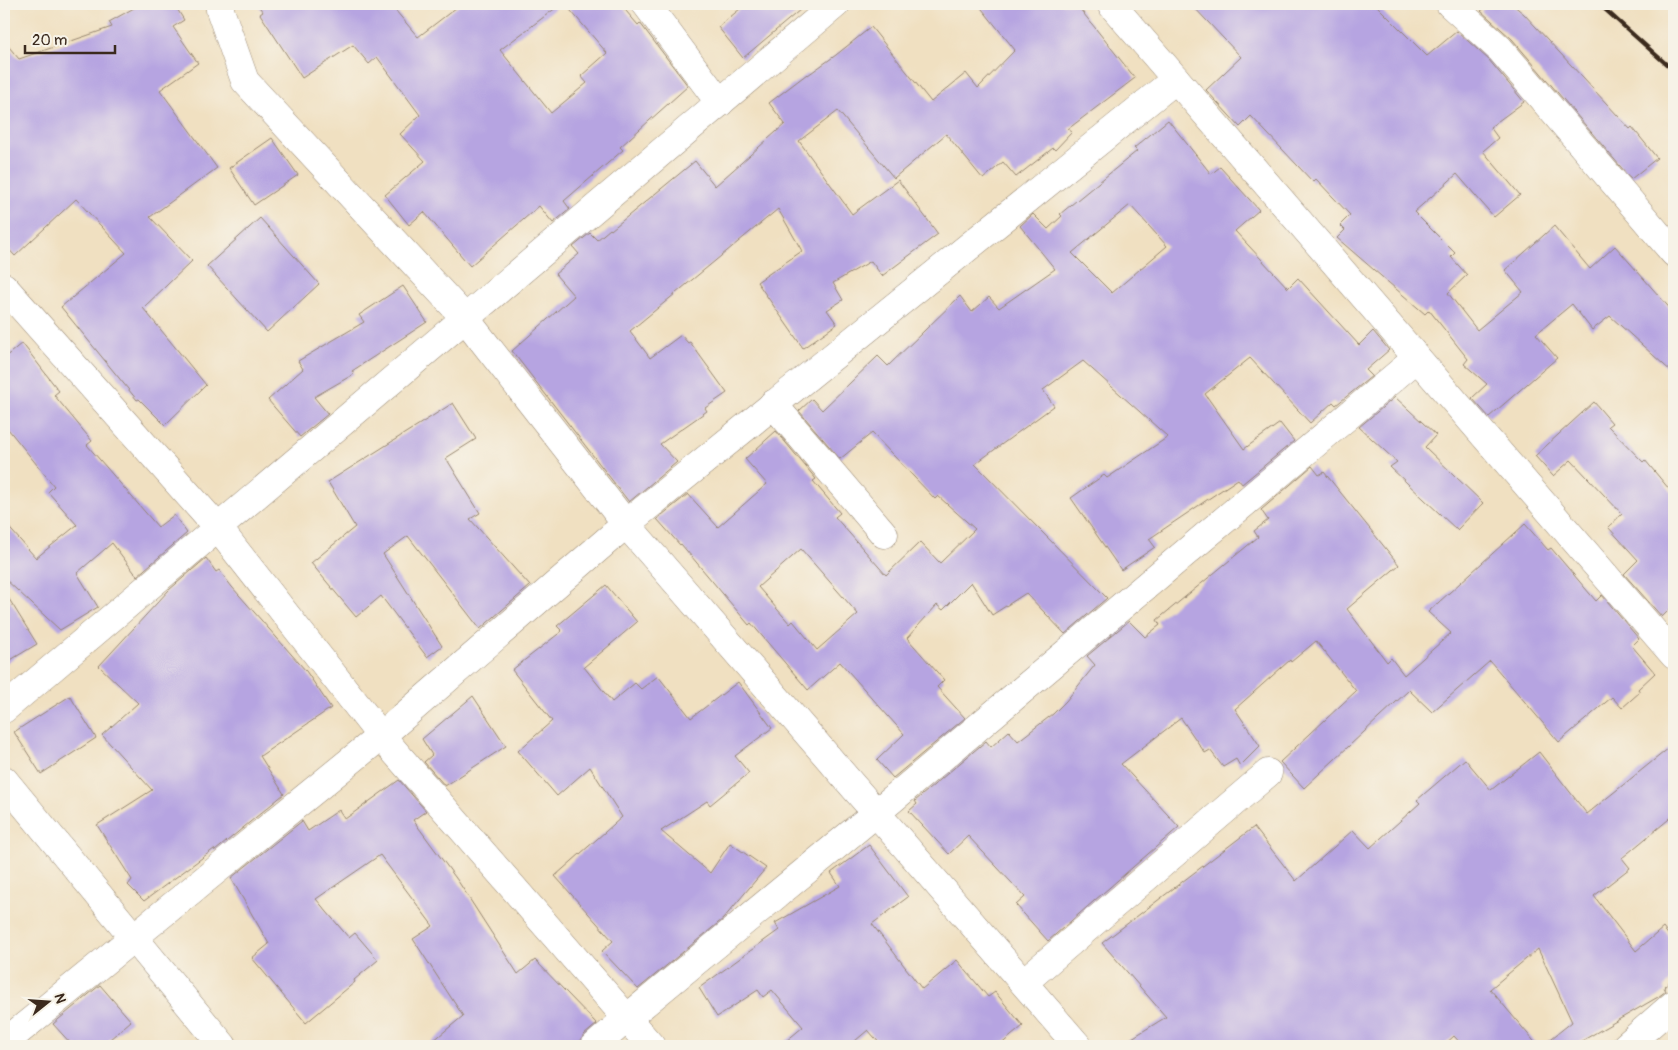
<svg xmlns="http://www.w3.org/2000/svg" width="1678" height="1050" font-family="Pangolin,sans-serif">
	<style>
		.building { fill: #b6a4e1; fill-rule: evenodd }
		.lines { fill: none; stroke-linecap: round; stroke-linejoin: round }
		.minor-casing { stroke: #968570; stroke-width: 29 }
		.minor { stroke: #fff; stroke-width: 28 }
		.rail { stroke: #3b2a1e; stroke-width: 4 }
	</style>
	<rect width="100%" height="100%" fill="#f7f3e8"/>
	<filter id="ink" filterUnits="userSpaceOnUse"><feTurbulence type="fractalNoise" baseFrequency=".02" numOctaves="2"/><feDisplacementMap in="SourceGraphic" scale="10" xChannelSelector="R" yChannelSelector="G"/><feConvolveMatrix kernelMatrix="1 2 1 2 8 2 1 2 1" color-interpolation-filters="sRGB"/></filter>
	<filter id="wash" filterUnits="userSpaceOnUse"><feTurbulence type="fractalNoise" baseFrequency=".0096" numOctaves="4" result="noise"/><feDisplacementMap in="SourceGraphic" scale="20" xChannelSelector="R" yChannelSelector="G"/><feGaussianBlur stdDeviation="1.12" result="paint"/><feColorMatrix in="noise" values="0 0 0 0 0 0 0 0 0 0 0 0 0 0 0 0 0 1.4 0 .05"/><feComposite in="paint" operator="in"/></filter>
	<g filter="url(#wash)">
		<rect width="100%" height="100%" fill="#f0e0c1"/>
		<g id="blocks">
			<g class="building">
				<path d="M 141,4 L 174,4 L 184,20 L 173,27 L 198,63 L 160,90 L 217,168 L 150,217 L 192,261 L 143,308 L 206,385 L 165,425 L 139,399 L 137,400 L 61,307 L 126,253 L 76,199 L 15,256 L 4,244 L 4,41 L 19,59 L 112,27 L 109,22 Z"/>
				<path d="M 257,4 L 390,4 L 418,37 L 461,4 L 561,4 L 500,50 L 551,113 L 587,83 L 581,76 L 607,53 L 565,4 L 620,4 L 638,25 L 640,23 L 688,86 L 620,147 L 623,150 L 564,201 L 570,209 L 553,223 L 539,206 L 470,266 L 424,212 L 409,225 L 385,195 L 425,161 L 400,134 L 420,115 L 377,57 L 369,64 L 353,45 L 302,78 L 260,14 L 263,12 Z"/>
				<path d="M 746,4 L 807,4 L 743,58 L 718,27 Z"/>
				<path d="M 978,4 L 1076,4 L 1135,78 L 1068,129 L 1072,132 L 1055,150 L 1053,148 L 1016,177 L 1003,162 L 983,179 L 946,134 L 894,178 L 838,111 L 799,141 L 852,214 L 898,180 L 938,234 L 882,276 L 871,261 L 833,283 L 843,300 L 827,310 L 837,324 L 803,348 L 757,282 L 802,251 L 778,209 L 630,331 L 650,358 L 681,335 L 688,343 L 690,342 L 727,393 L 705,408 L 707,411 L 660,444 L 677,462 L 629,502 L 512,351 L 574,296 L 555,274 L 579,254 L 573,247 L 590,233 L 597,240 L 610,229 L 611,230 L 695,161 L 715,186 L 785,124 L 769,103 L 807,74 L 808,75 L 836,55 L 871,27 L 931,102 L 966,73 L 978,88 L 1015,50 Z"/>
				<path d="M 1191,4 L 1375,4 L 1427,56 L 1457,31 L 1489,60 L 1524,102 L 1490,127 L 1498,138 L 1483,151 L 1520,195 L 1494,217 L 1457,174 L 1414,212 L 1455,253 L 1451,257 L 1467,275 L 1448,293 L 1477,330 L 1523,292 L 1505,270 L 1554,226 L 1590,269 L 1615,246 L 1674,313 L 1674,374 L 1610,316 L 1592,330 L 1572,304 L 1536,334 L 1557,358 L 1489,417 L 1472,398 L 1487,384 L 1464,364 L 1468,359 L 1429,310 L 1425,314 L 1337,238 L 1345,230 L 1340,225 L 1350,215 L 1316,179 L 1313,182 L 1251,116 L 1240,127 L 1206,90 L 1241,57 Z"/>
				<path d="M 1490,4 L 1512,4 L 1524,14 L 1630,129 L 1632,127 L 1657,158 L 1631,179 L 1512,39 L 1481,11 Z"/>
				<path d="M 1168,120 L 1211,174 L 1220,167 L 1259,210 L 1235,231 L 1288,288 L 1298,278 L 1359,345 L 1373,331 L 1389,350 L 1366,370 L 1372,376 L 1336,405 L 1333,402 L 1310,423 L 1250,358 L 1205,394 L 1244,449 L 1280,423 L 1294,441 L 1242,484 L 1238,479 L 1149,539 L 1155,547 L 1121,570 L 1071,498 L 1104,475 L 1107,478 L 1168,437 L 1083,361 L 1043,390 L 1054,406 L 975,464 L 1107,598 L 1065,634 L 1026,593 L 992,615 L 971,582 L 943,610 L 937,605 L 907,638 L 944,680 L 937,687 L 965,718 L 893,778 L 877,760 L 904,734 L 840,662 L 808,690 L 751,623 L 749,625 L 681,544 L 680,545 L 657,519 L 688,494 L 718,527 L 767,484 L 745,459 L 776,431 L 816,479 L 813,481 L 840,513 L 835,517 L 886,575 L 920,542 L 940,563 L 975,529 L 938,496 L 935,499 L 872,433 L 840,459 L 799,411 L 812,399 L 822,410 L 878,356 L 888,366 L 960,296 L 972,312 L 989,297 L 999,308 L 1055,269 L 1020,226 L 1033,214 L 1048,229 L 1062,216 L 1060,214 L 1137,151 L 1134,148 ZM 1130,205 L 1167,246 L 1112,293 L 1072,253 ZM 801,549 L 858,614 L 817,650 L 793,621 L 790,624 L 758,587 Z"/>
				<path d="M 272,138 L 298,175 L 254,205 L 229,168 Z"/>
				<path d="M 260,218 L 319,284 L 267,332 L 207,266 Z"/>
				<path d="M 403,286 L 427,322 L 352,371 L 354,374 L 314,397 L 328,414 L 300,437 L 268,400 L 303,369 L 298,361 L 364,322 L 359,315 Z"/>
				<path d="M 22,343 L 59,391 L 54,395 L 92,441 L 87,445 L 158,527 L 174,515 L 187,533 L 137,576 L 112,543 L 77,573 L 98,607 L 60,630 L 4,578 L 4,522 L 36,558 L 77,525 L 48,492 L 54,486 L 4,424 L 4,358 Z"/>
				<path d="M 1395,397 L 1436,435 L 1425,447 L 1483,503 L 1457,530 L 1390,467 L 1397,462 L 1359,427 Z"/>
				<path d="M 1594,402 L 1612,423 L 1608,426 L 1643,462 L 1645,460 L 1674,495 L 1674,605 L 1662,617 L 1624,574 L 1638,560 L 1608,527 L 1622,514 L 1571,460 L 1553,476 L 1535,456 Z"/>
				<path d="M 453,403 L 476,439 L 446,458 L 480,513 L 470,519 L 530,586 L 480,629 L 408,536 L 383,554 L 442,646 L 427,657 L 381,596 L 356,617 L 311,563 L 355,527 L 328,482 Z"/>
				<path d="M 1312,466 L 1319,475 L 1324,472 L 1399,565 L 1347,609 L 1387,662 L 1391,658 L 1404,675 L 1451,633 L 1428,612 L 1525,524 L 1548,550 L 1551,548 L 1596,601 L 1602,595 L 1639,639 L 1632,646 L 1655,673 L 1638,689 L 1640,692 L 1622,708 L 1612,697 L 1559,742 L 1490,661 L 1432,712 L 1409,690 L 1304,788 L 1280,762 L 1356,691 L 1316,641 L 1291,662 L 1290,660 L 1235,709 L 1260,746 L 1240,766 L 1236,759 L 1223,767 L 1210,750 L 1205,753 L 1181,718 L 1121,764 L 1179,827 L 1048,941 L 1016,905 L 1025,897 L 968,836 L 949,854 L 909,811 L 917,804 L 915,801 L 986,741 L 991,747 L 1009,731 L 1018,741 L 1053,714 L 1066,701 L 1095,665 L 1087,656 L 1129,621 L 1145,637 L 1160,625 L 1157,620 L 1258,537 L 1254,531 L 1268,520 L 1261,510 Z"/>
				<path d="M 206,558 L 216,572 L 219,570 L 232,587 L 306,671 L 331,708 L 260,756 L 284,794 L 215,851 L 214,849 L 144,901 L 128,885 L 132,880 L 97,825 L 152,790 L 102,735 L 138,703 L 99,666 L 169,590 Z"/>
				<path d="M 606,585 L 637,622 L 584,667 L 612,702 L 635,683 L 641,689 L 658,676 L 691,718 L 738,682 L 772,728 L 735,756 L 749,773 L 710,805 L 707,801 L 661,831 L 710,873 L 730,843 L 766,868 L 723,919 L 638,989 L 602,951 L 613,941 L 555,876 L 622,817 L 590,767 L 557,796 L 518,751 L 552,721 L 512,670 L 562,631 L 557,626 Z"/>
				<path d="M 4,591 L 37,644 L 4,664 Z"/>
				<path d="M 70,696 L 96,738 L 41,774 L 14,732 Z"/>
				<path d="M 473,696 L 506,746 L 445,786 L 424,762 L 432,755 L 422,739 Z"/>
				<path d="M 1674,744 L 1674,815 L 1622,858 L 1630,868 L 1594,896 L 1636,951 L 1663,928 L 1674,942 L 1674,978 L 1664,987 L 1666,991 L 1658,997 L 1573,1046 L 1542,1046 L 1572,1022 L 1538,949 L 1490,989 L 1538,1046 L 1463,1046 L 1454,1036 L 1443,1046 L 1119,1046 L 1166,1017 L 1102,943 L 1254,827 L 1296,881 L 1353,830 L 1370,848 L 1420,803 L 1417,800 L 1465,759 L 1491,790 L 1539,752 L 1587,814 Z"/>
				<path d="M 399,780 L 426,811 L 413,820 L 458,881 L 518,974 L 535,960 L 597,1024 L 584,1035 L 580,1041 L 579,1046 L 427,1046 L 463,1016 L 413,939 L 433,926 L 380,855 L 316,899 L 349,938 L 355,933 L 378,960 L 354,980 L 355,982 L 306,1023 L 252,958 L 269,944 L 231,878 L 302,821 L 308,831 L 339,810 L 345,819 Z"/>
				<path d="M 869,845 L 908,897 L 872,924 L 922,989 L 957,960 L 988,997 L 995,992 L 1023,1026 L 999,1046 L 882,1046 L 868,1030 L 849,1046 L 780,1046 L 803,1027 L 772,990 L 763,997 L 758,990 L 717,1017 L 699,988 L 779,930 L 775,923 L 840,886 L 831,873 Z"/>
				<path d="M 100,985 L 131,1021 L 102,1046 L 73,1046 L 53,1024 Z"/>
			</g>
		</g>
	</g>
	<g filter="url(#ink)">
		<use href="#blocks" fill-opacity="0" stroke="#968570" stroke-width="1"/>
		<g class="lines">
			<g class="minor-casing">
				<g id="minor">
					<path d="M 220,4 L 220,10 L 245,81 L 465,318 L 626,524 L 1078,1046"/>
					<path d="M 646,4 L 720,103"/>
					<path d="M 1111,4 L 1674,655"/>
					<path d="M 1450,4 L 1500,49 L 1674,253"/>
					<path d="M 4,287 L 218,528 L 381,736 L 651,1046"/>
					<path d="M 773,404 L 884,534"/>
					<path d="M 4,709 L 836,4"/>
					<path d="M 4,780 L 223,1046"/>
					<path d="M 1024,982 L 1268,773"/>
					<path d="M 4,1043 L 381,736 L 626,524 L 1176,79"/>
					<path d="M 595,1046 L 627,1018 L 876,813 L 1417,358"/>
					<path d="M 1626,1046 L 1674,1004"/>
				</g>
			</g>
			<use href="#minor" class="minor"/>
			<path class="rail" d="M 1599,4 L 1674,71"/>
		</g>
	</g>
	<rect width="1678" height="1050" fill="none" stroke="#f7f3e8" stroke-width="20"/>
	<g transform="translate(48 1002) rotate(73)" stroke="#f7f3e8" stroke-width="4" paint-order="stroke">
	<path d="M0-4L9 19L0 12L-9 19Z" fill="#3b2a1e"/>
	<text y="-8" font-size="14" font-weight="bold" text-anchor="middle" fill="#3b2a1e">N</text>
	</g>
	<path d="M25 45v8h90v-8" fill="none" stroke="#3b2a1e" stroke-width="2.5"/>
	<text x="32" y="45" font-size="15" fill="#3b2a1e" stroke="#f7f3e8" stroke-width="4" paint-order="stroke">20 m</text>
</svg>
